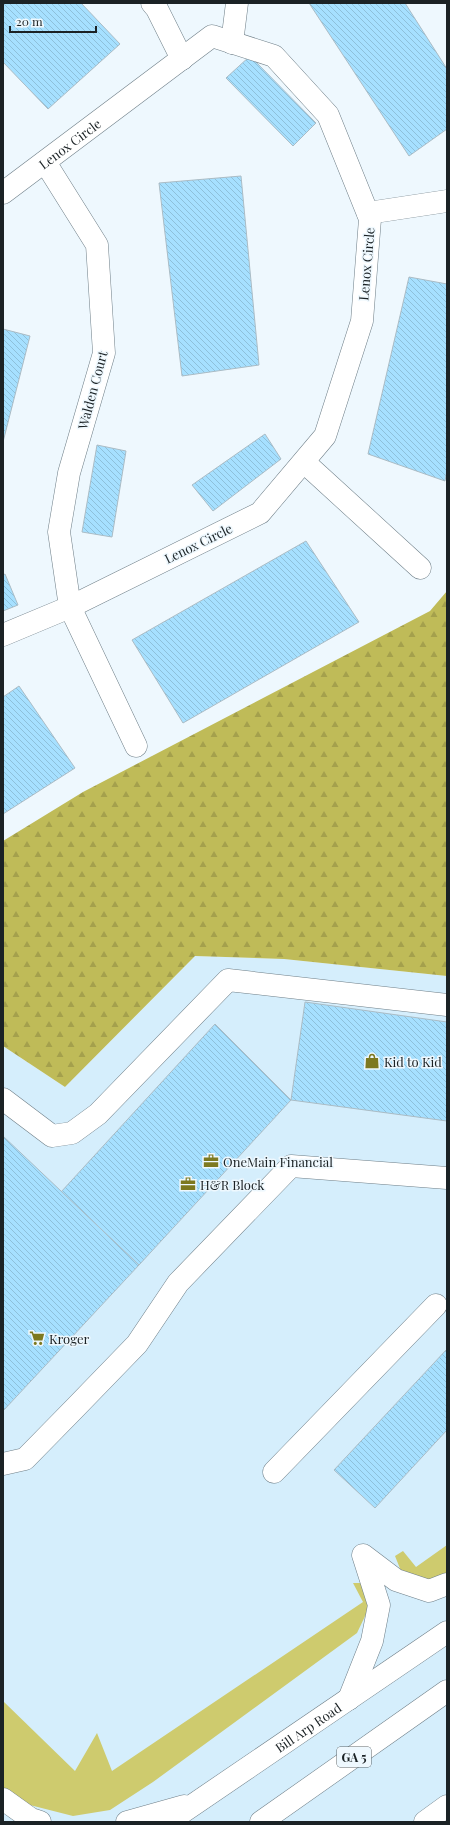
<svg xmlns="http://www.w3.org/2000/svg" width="450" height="1825" font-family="'Playfair Display',serif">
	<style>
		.built { fill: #d5eefc }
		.grass { fill: #cecb6e }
		.forest { fill: url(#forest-firs) }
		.building { fill: url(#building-back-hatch); stroke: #abbcc5 }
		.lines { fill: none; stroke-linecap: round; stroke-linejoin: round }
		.minor-casing { stroke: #6f7f88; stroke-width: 23 }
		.major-casing { stroke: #6f7f88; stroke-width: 23 }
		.minor { stroke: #fff; stroke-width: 22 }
		.major { stroke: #fff; stroke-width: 22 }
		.labels { text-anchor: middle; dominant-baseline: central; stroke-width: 3; stroke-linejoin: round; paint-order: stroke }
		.shield { fill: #eef8fe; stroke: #5a6266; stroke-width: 1 }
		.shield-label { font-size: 12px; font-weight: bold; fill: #1b2225 }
		.street-label { font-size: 13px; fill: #1b2225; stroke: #eef8fe }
		.poi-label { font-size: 13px; fill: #1b2225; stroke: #eef8fe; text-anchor: start }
	</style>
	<defs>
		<pattern id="forest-firs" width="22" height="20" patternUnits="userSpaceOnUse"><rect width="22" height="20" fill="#bfbb58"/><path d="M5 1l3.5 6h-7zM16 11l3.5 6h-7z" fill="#a4a04c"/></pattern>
		<pattern id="building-back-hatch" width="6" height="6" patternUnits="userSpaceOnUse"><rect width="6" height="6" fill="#a6e0ff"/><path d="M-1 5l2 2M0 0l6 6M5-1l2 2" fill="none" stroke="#8ec0da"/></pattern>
	</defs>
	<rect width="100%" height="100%" fill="#eef8fe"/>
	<path class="built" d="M 195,956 L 284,959 L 447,976 L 447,1822 L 3,1822 L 3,1046 L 65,1087 Z"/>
	<g class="grass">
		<path d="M 447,1545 L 447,1575 C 432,1584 416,1578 401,1571 L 395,1556 L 403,1551 L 416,1567 Z"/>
		<path d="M 353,1583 L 362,1583 L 370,1597 L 368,1610 L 357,1633 L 153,1782 L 110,1810 L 73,1816 L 18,1802 L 3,1788 L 3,1701 L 75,1771 L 97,1733 L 112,1771 L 363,1602 Z"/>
	</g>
	<path class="forest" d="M 447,591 L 447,976 L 284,959 L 195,956 L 65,1087 L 3,1046 L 3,841 L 83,792 L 430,611 Z"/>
	<g class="building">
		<path d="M 3,3 L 81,3 L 120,44 L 48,109 L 3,62 Z"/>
		<path d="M 309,3 L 405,3 L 447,69 L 447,129 L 409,156 Z"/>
		<path d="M 250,56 L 316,123 L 293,146 L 226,78 Z"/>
		<path d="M 241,176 L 259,365 L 182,376 L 159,183 Z"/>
		<path d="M 409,277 L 447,284 L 447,470 L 445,481 L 368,454 Z"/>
		<path d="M 3,329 L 30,336 L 3,442 Z"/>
		<path d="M 265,434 L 281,459 L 213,511 L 192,485 Z"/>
		<path d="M 97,445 L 126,451 L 112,537 L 82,532 Z"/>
		<path d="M 306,541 L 359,622 L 183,723 L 132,640 Z"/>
		<path d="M 5,574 L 18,605 L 3,611 L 3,575 Z"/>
		<path d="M 19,686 L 75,768 L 3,814 L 3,697 Z"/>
		<path d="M 305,1002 L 447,1022 L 447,1121 L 291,1100 Z"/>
		<path d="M 215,1024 L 291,1100 L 139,1265 L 61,1192 Z"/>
		<path d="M 3,1136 L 139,1265 L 3,1411 Z"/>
		<path d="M 447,1349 L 447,1430 L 375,1508 L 334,1470 Z"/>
	</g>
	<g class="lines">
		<g class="minor-casing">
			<g id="minor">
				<path d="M 152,3 L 157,9 L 182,59"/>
				<path d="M 232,43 L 237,3"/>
				<path d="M 45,162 L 97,245 L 104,353 L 69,473 L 59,532 L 70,607 L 136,746"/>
				<path id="s1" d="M 3,193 L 212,36 L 274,56 L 328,115 L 370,219 L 362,321 L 325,436 L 260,513 L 70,607 L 3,635"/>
				<path d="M 368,213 L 447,201"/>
				<path d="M 304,462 L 420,568"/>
				<path d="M 3,1099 L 52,1136 L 72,1133 L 98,1114 L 228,980 L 447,1005"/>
				<path d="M 3,1464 L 25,1459 L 75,1408 L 137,1344 L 178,1283 L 291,1166 L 447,1178"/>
				<path d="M 274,1472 L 436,1305"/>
				<path d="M 349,1699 L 372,1641 L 379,1605 L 363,1555 L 396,1580 L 429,1591 L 447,1584"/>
				<path d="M 425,1822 L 447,1806"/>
			</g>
		</g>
		<g class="major-casing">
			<g id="major">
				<path d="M 3,1799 L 31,1819 L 40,1822"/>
				<path d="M 127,1822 L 184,1806"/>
				<path id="s2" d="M 168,1822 L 447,1632"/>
				<path d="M 261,1822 L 447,1691"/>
			</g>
		</g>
		<use href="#minor" class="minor"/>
		<use href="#major" class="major"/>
	</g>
	<defs>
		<g id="shop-bare" transform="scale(1.2)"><path d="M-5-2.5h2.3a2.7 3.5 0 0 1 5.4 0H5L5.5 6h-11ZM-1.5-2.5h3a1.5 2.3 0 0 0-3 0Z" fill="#7d7920" stroke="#eef8fe" stroke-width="2.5" paint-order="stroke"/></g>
		<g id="office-bare" transform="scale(1.2)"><path d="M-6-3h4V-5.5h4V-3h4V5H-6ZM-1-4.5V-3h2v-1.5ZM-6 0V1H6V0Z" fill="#7d7920" stroke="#eef8fe" stroke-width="2.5" paint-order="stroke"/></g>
		<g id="supermarket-bare" transform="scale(1.2)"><path d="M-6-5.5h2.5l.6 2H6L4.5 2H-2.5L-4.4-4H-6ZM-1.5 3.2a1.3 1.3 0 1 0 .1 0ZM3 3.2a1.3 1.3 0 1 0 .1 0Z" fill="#7d7920" stroke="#eef8fe" stroke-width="2.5" paint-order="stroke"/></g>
	</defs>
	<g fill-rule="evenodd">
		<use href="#shop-bare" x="372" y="1061"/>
		<use href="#office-bare" x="211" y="1161"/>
		<use href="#office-bare" x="188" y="1184"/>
		<use href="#supermarket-bare" x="37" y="1338"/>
	</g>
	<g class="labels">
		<rect class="shield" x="337" y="1747" width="34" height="20" rx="3"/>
		<g class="shield-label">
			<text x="354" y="1757">GA 5</text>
		</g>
		<g class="street-label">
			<text stroke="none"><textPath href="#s1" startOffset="83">Lenox Circle</textPath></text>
			<text transform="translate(366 264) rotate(-85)">Lenox Circle</text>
			<text transform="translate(92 390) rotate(-75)">Walden Court</text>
			<text transform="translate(198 543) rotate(-26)">Lenox Circle</text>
			<text stroke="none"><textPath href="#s2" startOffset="169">Bill Arp Road</textPath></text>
		</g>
		<g class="poi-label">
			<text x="384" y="1061">Kid to Kid</text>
			<text x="223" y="1161">OneMain Financial</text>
			<text x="200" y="1184">H&amp;R Block</text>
			<text x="49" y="1338">Kroger</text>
		</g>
	</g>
	<rect width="450" height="1825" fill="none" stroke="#1b2225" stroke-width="8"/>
	<path d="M10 26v6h86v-6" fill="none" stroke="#1b2225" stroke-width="2"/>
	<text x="16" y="26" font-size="12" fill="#1b2225" stroke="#eef8fe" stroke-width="3" paint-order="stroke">20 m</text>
</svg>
